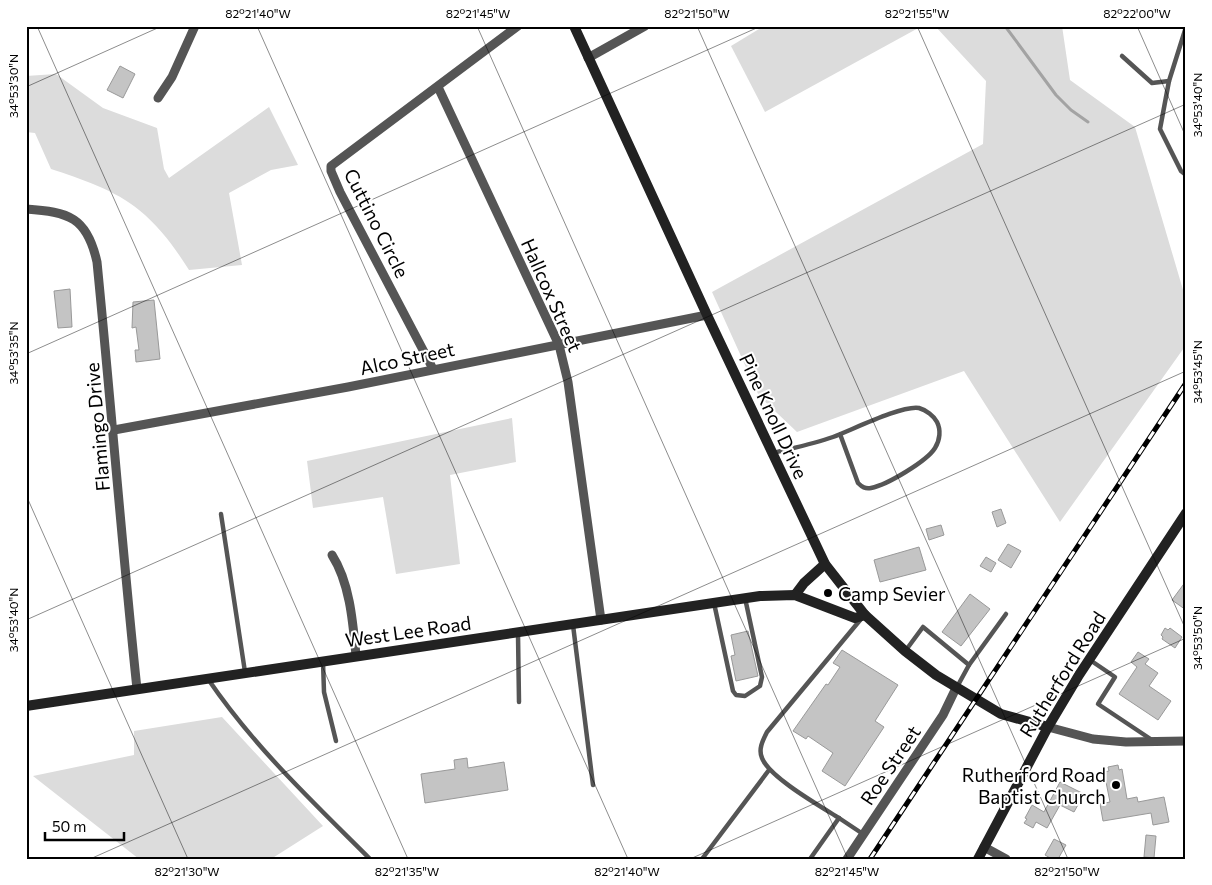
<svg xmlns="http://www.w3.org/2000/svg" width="1212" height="885" font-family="Commissioner,sans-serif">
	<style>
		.green { fill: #dcdcdc }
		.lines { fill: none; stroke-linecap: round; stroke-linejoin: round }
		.stream { stroke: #a3a3a3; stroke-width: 3 }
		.building { fill: #c4c4c4; stroke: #999 }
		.lane { stroke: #555; stroke-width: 4.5 }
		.street { stroke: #555; stroke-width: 9 }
		.secondary { stroke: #222; stroke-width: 10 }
		.rail-casing { stroke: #000; stroke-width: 5 }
		.rail { stroke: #fff; stroke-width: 3; stroke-dasharray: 9; stroke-linecap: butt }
		.ticks { fill: none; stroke: #000; stroke-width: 1; stroke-opacity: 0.45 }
		.poi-dot { fill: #000; stroke: #fff; stroke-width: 2 }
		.labels { text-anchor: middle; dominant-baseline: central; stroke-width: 4; stroke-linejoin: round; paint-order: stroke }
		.street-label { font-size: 19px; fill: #000; stroke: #fff }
		.poi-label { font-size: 19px; fill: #000; stroke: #fff; text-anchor: start }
		.neatline { fill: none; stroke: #000; stroke-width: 2 }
		.ticks-label { font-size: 12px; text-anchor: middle; fill: #000 }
	</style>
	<rect width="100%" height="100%" fill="#fff"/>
	<g class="green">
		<path d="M 764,26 L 922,26 L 765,112 L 731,46 Z"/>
		<path d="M 935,26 L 1062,26 L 1070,80 L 1135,127 L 1186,300 L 1186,345 L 1060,522 L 964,371 L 797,432 L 759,396 L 712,292 L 983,144 L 986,81 Z"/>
		<path d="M 56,74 L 103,108 L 157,128 L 164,169 L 169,178 L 269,107 L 298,165 L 271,170 L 229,193 L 242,265 L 189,270 C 175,248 160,227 139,210 C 117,191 79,178 51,169 L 35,133 L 26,132 L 26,76 Z"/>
		<path d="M 512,418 L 516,462 L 450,475 L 460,564 L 396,574 L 383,497 L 313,508 L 307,461 Z"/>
		<path d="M 222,717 L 323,826 L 271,859 L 139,859 L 33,776 L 134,755 L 134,731 Z"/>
	</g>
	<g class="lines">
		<path class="stream" d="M 1005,26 L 1056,95 L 1071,110 L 1088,122"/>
	</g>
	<g class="building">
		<path d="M 120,66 L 135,74 L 123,98 L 107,90 Z"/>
		<path d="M 70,289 L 72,327 L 58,328 L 54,291 Z"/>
		<path d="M 154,300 L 160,359 L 136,362 L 135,350 L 139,350 L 136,327 L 132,328 L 133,302 Z"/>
		<path d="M 1001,509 L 1006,523 L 997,527 L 992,512 Z"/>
		<path d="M 941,525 L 944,535 L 929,540 L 926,529 Z"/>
		<path d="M 1008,544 L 1021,551 L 1011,568 L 998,560 Z"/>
		<path d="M 919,547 L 926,570 L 880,582 L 874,560 Z"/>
		<path d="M 986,557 L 996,563 L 991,572 L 980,566 Z"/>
		<path d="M 1186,581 L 1186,610 L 1172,600 Z"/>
		<path d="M 970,594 L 990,609 L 961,646 L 942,632 Z"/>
		<path d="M 1165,628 L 1168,630 L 1170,628 L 1182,637 L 1175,648 L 1162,639 L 1163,637 L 1161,635 Z"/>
		<path d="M 748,631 L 758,676 L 736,681 L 731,656 L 735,655 L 731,635 Z"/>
		<path d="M 842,650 L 898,685 L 875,721 L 884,727 L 845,786 L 822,771 L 833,753 L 808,736 L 806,739 L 793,731 L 826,684 L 828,685 L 840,667 L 833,663 Z"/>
		<path d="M 1138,652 L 1149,659 L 1145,664 L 1158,673 L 1149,686 L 1171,701 L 1158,720 L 1119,694 L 1137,667 L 1131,662 Z"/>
		<path d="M 467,758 L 468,768 L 504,762 L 508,790 L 425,803 L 421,774 L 455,769 L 454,760 Z"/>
		<path d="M 1118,765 L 1119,770 L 1122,769 L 1127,799 L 1137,797 L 1138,802 L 1164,797 L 1169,822 L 1153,825 L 1151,813 L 1103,821 L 1100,804 L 1110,802 L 1104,772 L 1109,771 L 1108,767 Z"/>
		<path d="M 1060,782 L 1084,794 L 1074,812 L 1060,805 L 1047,828 L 1036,822 L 1033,828 L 1024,823 L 1027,819 L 1025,818 L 1032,805 L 1044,812 Z"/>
		<path d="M 1146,835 L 1156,836 L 1154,858 L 1144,857 Z"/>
		<path d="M 1054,839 L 1066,845 L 1058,859 L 1052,859 L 1045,855 Z"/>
	</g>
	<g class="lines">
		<g class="lane">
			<path d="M 1122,56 L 1152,83 L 1169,81 L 1186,27"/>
			<path d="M 1169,81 L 1160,129 L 1181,171 L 1186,175"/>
			<path d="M 773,453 C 793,448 813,444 833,437 C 852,430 902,405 919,408 C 926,410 934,416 937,422 C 941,430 940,440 935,448 C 927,461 887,485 871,488 C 865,489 862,487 858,483 L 840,434"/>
			<path d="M 221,514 L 245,672"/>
			<path d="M 714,603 L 733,691 L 736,695 L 745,696 L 760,686 L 762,677 L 745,598"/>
			<path d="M 573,625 L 593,785"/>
			<path d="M 518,634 L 519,702"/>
			<path d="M 906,650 L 923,627 L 969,665 L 957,687"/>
			<path d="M 1090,660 L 1115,677 L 1098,704 L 1152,740"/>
			<path d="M 323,662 L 324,692 L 336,741"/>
			<path d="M 969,665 L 1006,614"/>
			<path d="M 208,679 C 255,748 312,801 370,859"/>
			<path d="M 839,818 C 820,806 769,777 762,758 C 758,749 763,740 767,732 L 861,619"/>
			<path d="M 702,859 L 769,770"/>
			<path d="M 810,859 L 839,818 L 863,834"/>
		</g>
		<g class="street">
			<path d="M 588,58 L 645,26"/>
			<path d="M 438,87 L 559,345 L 568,382 L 601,620"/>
			<path d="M 158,98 L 172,77 L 195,26"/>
			<path d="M 26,209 C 69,212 87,217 97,262 C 111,404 122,547 137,689"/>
			<path d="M 433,369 L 340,192 L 331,171 L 331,166 L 518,26"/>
			<path d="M 114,430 L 348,387 L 707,315"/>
			<path d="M 332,555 C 350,583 353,623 356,656"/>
			<path d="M 1048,727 L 1093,739 L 1126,742 L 1186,741"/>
			<path d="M 984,847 L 1006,859"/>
			<path d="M 847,859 L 943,715 L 956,688"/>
		</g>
		<g class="secondary">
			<path d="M 574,26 L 707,315 L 825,564 L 865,615 L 905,651 L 936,675 L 1001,714 L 1048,727"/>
			<path d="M 795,595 L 804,583 L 825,564"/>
			<path d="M 26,706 L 760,596 L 795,595 L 855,618 L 865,615"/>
			<path d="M 978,859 L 1048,727 L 1079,675 L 1186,513"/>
		</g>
		<g class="rail-casing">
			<path id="rail" d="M 870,859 L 1186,383"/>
		</g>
		<use href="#rail" class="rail"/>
	</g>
	<path class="ticks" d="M 37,26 L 408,859M 257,26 L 628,859M 477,26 L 848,859M 697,26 L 1068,859M 917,26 L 1186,630M 1137,26 L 1186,137M 26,87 L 162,26M 26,354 L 761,26M 26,495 L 188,859M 26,620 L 1186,104M 90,859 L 1186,371M 690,859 L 1186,638"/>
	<g class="poi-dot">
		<circle cx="828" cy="593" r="5"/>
		<circle cx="1116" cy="785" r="5"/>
	</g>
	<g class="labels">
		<g class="street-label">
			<text transform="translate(377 223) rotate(63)">Cuttino Circle</text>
			<text transform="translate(552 295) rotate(66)">Hallcox Street</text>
			<text transform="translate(407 358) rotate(-12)">Alco Street</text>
			<text transform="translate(774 416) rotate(65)">Pine Knoll Drive</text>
			<text transform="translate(97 427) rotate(-95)">Flamingo Drive</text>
			<text transform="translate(408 631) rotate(-8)">West Lee Road</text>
			<text transform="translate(1062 674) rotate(-58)">Rutherford Road</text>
			<text transform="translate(890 765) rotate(-56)">Roe Street</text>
		</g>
		<g class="poi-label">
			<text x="838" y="593">Camp Sevier</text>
			<text x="1106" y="774" text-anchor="end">Rutherford Road<tspan x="1106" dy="22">Baptist Church</tspan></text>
		</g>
	</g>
	<rect width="1212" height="885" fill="none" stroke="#ffffff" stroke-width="55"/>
	<path d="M45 832v8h79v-8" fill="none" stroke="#000000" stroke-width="2.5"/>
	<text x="52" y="832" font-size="15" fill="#000000" stroke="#ffffff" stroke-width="4" paint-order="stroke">50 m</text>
	<rect x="28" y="28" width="1156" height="830" class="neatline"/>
	<g class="ticks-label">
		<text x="258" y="18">82°21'40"W</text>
		<text x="478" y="18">82°21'45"W</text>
		<text x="697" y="18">82°21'50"W</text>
		<text x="917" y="18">82°21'55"W</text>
		<text x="1137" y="18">82°22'00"W</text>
		<text transform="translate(14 86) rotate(-90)" y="4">34°53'30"N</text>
		<text transform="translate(1198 105) rotate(-90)" y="4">34°53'40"N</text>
		<text transform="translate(14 353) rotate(-90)" y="4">34°53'35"N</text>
		<text transform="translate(1198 372) rotate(-90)" y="4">34°53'45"N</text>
		<text transform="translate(14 620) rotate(-90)" y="4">34°53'40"N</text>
		<text transform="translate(1198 638) rotate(-90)" y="4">34°53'50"N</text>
		<text x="187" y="876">82°21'30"W</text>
		<text x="407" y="876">82°21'35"W</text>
		<text x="627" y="876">82°21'40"W</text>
		<text x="847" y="876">82°21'45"W</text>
		<text x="1067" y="876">82°21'50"W</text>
	</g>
</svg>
